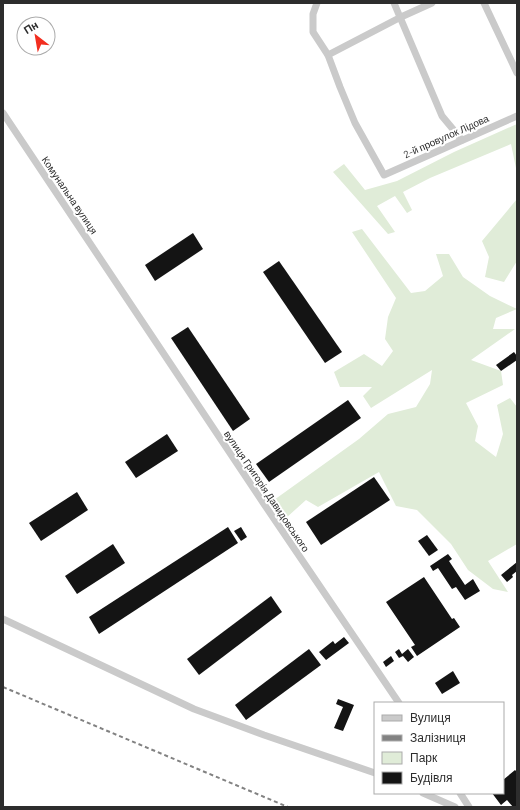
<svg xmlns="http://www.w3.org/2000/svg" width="520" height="810" font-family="Barlow,sans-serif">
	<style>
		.green { fill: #e0ecd8 }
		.building { fill: #141414 }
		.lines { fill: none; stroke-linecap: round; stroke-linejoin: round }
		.minor { stroke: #cacaca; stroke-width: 7 }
		.rail { stroke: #828282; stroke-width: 2; stroke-dasharray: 4 3; stroke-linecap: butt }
		.labels { text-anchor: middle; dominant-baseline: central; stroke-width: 4; stroke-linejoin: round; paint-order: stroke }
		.street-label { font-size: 10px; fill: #2d2d2d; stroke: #fff }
	</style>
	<rect width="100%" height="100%" fill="#fff"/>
	<g class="green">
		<path d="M 517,124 L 517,173 L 511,144 L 430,178 L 403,192 L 412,210 L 407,213 L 395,196 L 377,206 L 395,232 L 388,234 L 333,172 L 344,164 L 365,190 L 397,181 L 454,152 Z"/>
		<path d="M 517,199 L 517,261 L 504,282 L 485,277 L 489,257 L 482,241 Z"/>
		<path d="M 362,229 L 411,293 L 425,291 L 443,276 L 436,254 L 449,254 L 463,277 L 490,296 L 517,309 L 496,318 L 493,329 L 515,329 L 471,360 L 501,371 L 503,385 L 466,403 L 478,426 L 475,441 L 496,457 L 503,434 L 497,405 L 510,398 L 517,407 L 517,544 L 488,561 L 508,592 L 493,589 L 468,570 L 451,544 L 417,510 L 396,506 L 379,472 L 318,507 L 306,500 L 286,518 L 274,500 L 359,439 L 388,414 L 416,407 L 430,384 L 432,370 L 371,408 L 363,396 L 372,387 L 340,387 L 334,372 L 364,354 L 382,366 L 393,351 L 385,339 L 388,317 L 396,298 L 352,232 Z"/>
	</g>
	<g class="building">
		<path d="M 193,233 L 203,249 L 155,281 L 145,265 Z"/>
		<path d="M 279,261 L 342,352 L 325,363 L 263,272 Z"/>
		<path d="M 188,327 L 250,419 L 233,431 L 171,338 Z"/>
		<path d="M 514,352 L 517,356 L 517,360 L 501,371 L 496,365 Z"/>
		<path d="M 348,400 L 361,418 L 269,482 L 256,464 Z"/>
		<path d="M 167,434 L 178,451 L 136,478 L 125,462 Z"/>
		<path d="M 374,477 L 390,500 L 321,545 L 306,522 Z"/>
		<path d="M 77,492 L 88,510 L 41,541 L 29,523 Z"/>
		<path d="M 228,527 L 238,543 L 99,634 L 89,617 Z"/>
		<path d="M 241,527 L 247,537 L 241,541 L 234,531 Z"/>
		<path d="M 427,535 L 438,550 L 429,556 L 418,541 Z"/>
		<path d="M 113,544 L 125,563 L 77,594 L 65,576 Z"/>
		<path d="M 448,554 L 452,559 L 449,561 L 465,585 L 473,579 L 480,591 L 465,600 L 456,587 L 452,589 L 438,568 L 433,571 L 430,566 Z"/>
		<path d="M 517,562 L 517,571 L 512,575 L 513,577 L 507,582 L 501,575 Z"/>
		<path d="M 424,577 L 452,619 L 454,618 L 460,627 L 417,656 L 411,647 L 415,645 L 386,602 Z"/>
		<path d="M 271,596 L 282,612 L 199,675 L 187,659 Z"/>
		<path d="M 344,637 L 349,643 L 326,660 L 319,652 L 333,641 L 335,644 Z"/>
		<path d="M 309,649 L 321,665 L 246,720 L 235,705 Z"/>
		<path d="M 399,649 L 402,654 L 408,649 L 414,657 L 408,662 L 403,656 L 399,658 L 395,652 Z"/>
		<path d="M 391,656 L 394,661 L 386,667 L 383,662 Z"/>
		<path d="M 453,671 L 460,683 L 442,694 L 435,683 Z"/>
		<path d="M 338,699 L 354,705 L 343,731 L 334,728 L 343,707 L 336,704 Z"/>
		<path d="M 515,770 L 517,772 L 517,807 L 513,807 L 507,800 L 501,805 L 492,793 L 503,793 L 503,780 Z"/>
	</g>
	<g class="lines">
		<g class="minor">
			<path d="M 317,3 L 313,14 L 313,32 L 328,55 L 340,87 L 355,123 L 384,175 L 517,116"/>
			<path d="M 394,3 L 442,116 L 462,140"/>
			<path d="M 484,3 L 517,73"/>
			<path d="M 328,55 L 401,17 L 432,3"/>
			<path d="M 3,113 L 264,504 L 399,703"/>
			<path d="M 3,619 L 194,709 L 264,735 L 375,773"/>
			<path d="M 423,793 L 455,807"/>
			<path d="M 460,793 L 469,807"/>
		</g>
		<path class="rail" d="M 3,687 L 288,807"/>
	</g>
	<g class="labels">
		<g class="street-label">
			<text transform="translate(446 136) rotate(-24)">2-й провулок Лідова</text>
			<text transform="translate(70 195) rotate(56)">Комунальна вулиця</text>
			<text transform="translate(267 491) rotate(56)">вулиця Григорія Давидовського</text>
		</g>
	</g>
	<rect width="520" height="810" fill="none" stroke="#2d2d2d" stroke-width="8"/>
	<rect x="374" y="702" width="130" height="92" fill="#ffffff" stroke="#ababab"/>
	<rect x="382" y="715" width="20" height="6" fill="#cacaca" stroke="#ababab"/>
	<text x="410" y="722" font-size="12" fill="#2d2d2d">Вулиця</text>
	<rect x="382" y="735" width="20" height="6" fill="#828282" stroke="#ababab"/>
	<text x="410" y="742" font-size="12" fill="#2d2d2d">Залізниця</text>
	<rect x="382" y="752" width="20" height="12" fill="#e0ecd8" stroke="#ababab"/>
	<text x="410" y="762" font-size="12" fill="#2d2d2d">Парк</text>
	<rect x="382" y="772" width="20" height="12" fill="#141414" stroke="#ababab"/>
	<text x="410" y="782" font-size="12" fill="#2d2d2d">Будівля</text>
	<g transform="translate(36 36) rotate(329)"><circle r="19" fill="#ffffff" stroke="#ababab"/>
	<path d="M0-3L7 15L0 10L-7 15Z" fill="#f22e20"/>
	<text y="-6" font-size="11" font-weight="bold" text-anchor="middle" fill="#2d2d2d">Пн</text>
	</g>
</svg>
